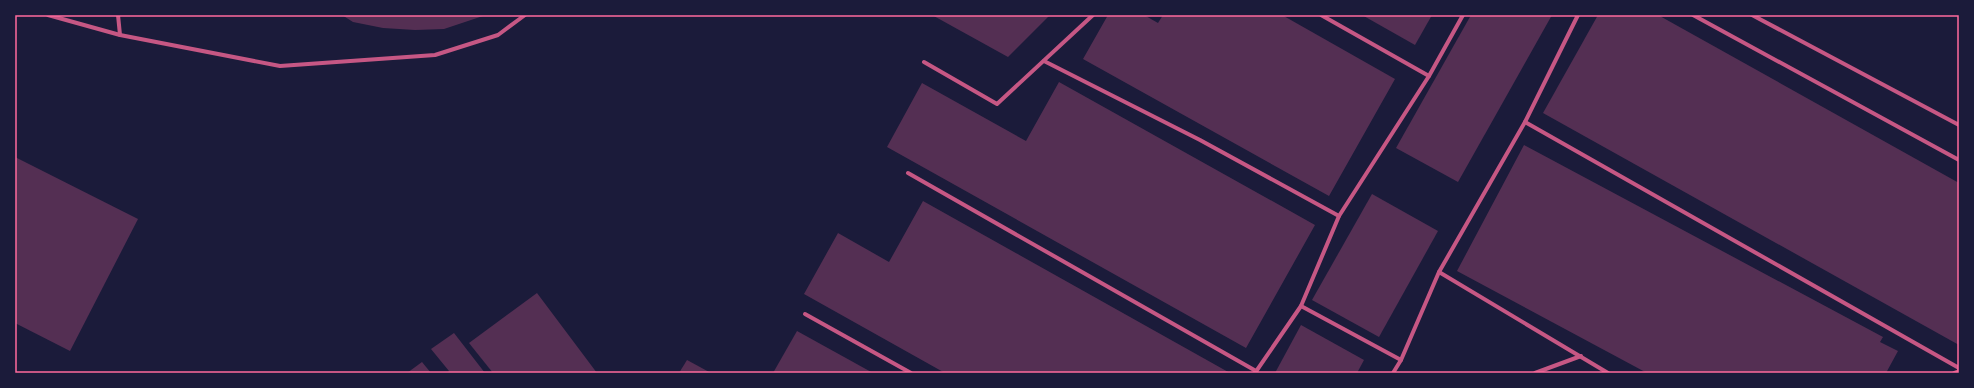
<svg xmlns="http://www.w3.org/2000/svg" width="1974" height="388" font-family="'DejaVu Sans',sans-serif">
	<style>
		.building { fill: #542f53 }
		.lines { fill: none; stroke-linecap: round; stroke-linejoin: round }
		.minor { stroke: #c65784; stroke-width: 4 }
		.neatline { fill: none; stroke: #ff6b9d; stroke-width: 1.5 }
	</style>
	<rect width="100%" height="100%" fill="#1b1b3a"/>
	<g class="building">
		<path d="M 342,15 L 486,15 L 444,29 L 415,30 L 383,28 L 353,22 Z"/>
		<path d="M 932,15 L 1050,15 L 1008,57 Z"/>
		<path d="M 1108,15 L 1144,15 L 1158,23 L 1163,15 L 1282,15 L 1395,79 L 1329,196 L 1083,59 Z"/>
		<path d="M 1362,15 L 1432,15 L 1415,45 Z"/>
		<path d="M 1471,15 L 1552,15 L 1458,182 L 1396,148 Z"/>
		<path d="M 1598,15 L 1658,15 L 1959,183 L 1959,345 L 1543,113 Z"/>
		<path d="M 1059,82 L 1315,225 L 1246,348 L 887,147 L 922,83 L 1026,141 Z"/>
		<path d="M 1524,145 L 1883,337 L 1880,342 L 1898,351 L 1886,373 L 1647,373 L 1457,271 Z"/>
		<path d="M 15,157 L 138,219 L 70,351 L 15,323 Z"/>
		<path d="M 1372,194 L 1438,231 L 1379,337 L 1312,300 Z"/>
		<path d="M 923,201 L 1230,373 L 945,373 L 804,294 L 838,233 L 889,262 Z"/>
		<path d="M 537,293 L 597,373 L 493,373 L 469,343 Z"/>
		<path d="M 1301,325 L 1364,360 L 1357,373 L 1275,373 Z"/>
		<path d="M 797,331 L 873,373 L 773,373 Z"/>
		<path d="M 454,333 L 485,373 L 447,373 L 449,371 L 431,349 Z"/>
		<path d="M 687,360 L 711,373 L 679,373 Z"/>
		<path d="M 422,362 L 431,373 L 407,373 Z"/>
	</g>
	<g class="lines">
		<g class="minor">
			<path d="M 48,15 L 120,35 L 280,66 L 435,55 L 498,35 L 525,15"/>
			<path d="M 118,15 L 120,35"/>
			<path d="M 1321,15 L 1429,76"/>
			<path d="M 1693,15 L 1959,160"/>
			<path d="M 1752,15 L 1959,125"/>
			<path d="M 1044,61 L 1200,140 L 1339,216"/>
			<path d="M 924,62 L 997,104 L 1093,15"/>
			<path d="M 1525,122 L 1959,368"/>
			<path d="M 908,173 L 1256,371"/>
			<path d="M 1439,272 L 1608,373"/>
			<path d="M 1301,306 L 1401,360"/>
			<path d="M 805,314 L 911,373"/>
			<path d="M 1255,373 L 1301,306 L 1339,216 L 1429,76 L 1463,15"/>
			<path d="M 1393,373 L 1401,360 L 1439,272 L 1525,122 L 1578,15"/>
			<path d="M 1535,373 L 1581,356"/>
			<path d="M 1954,373 L 1959,371"/>
		</g>
	</g>
	<rect width="1974" height="388" fill="none" stroke="#1b1b3a" stroke-width="32"/>
	<rect x="16" y="16" width="1942" height="356" class="neatline"/>
</svg>
